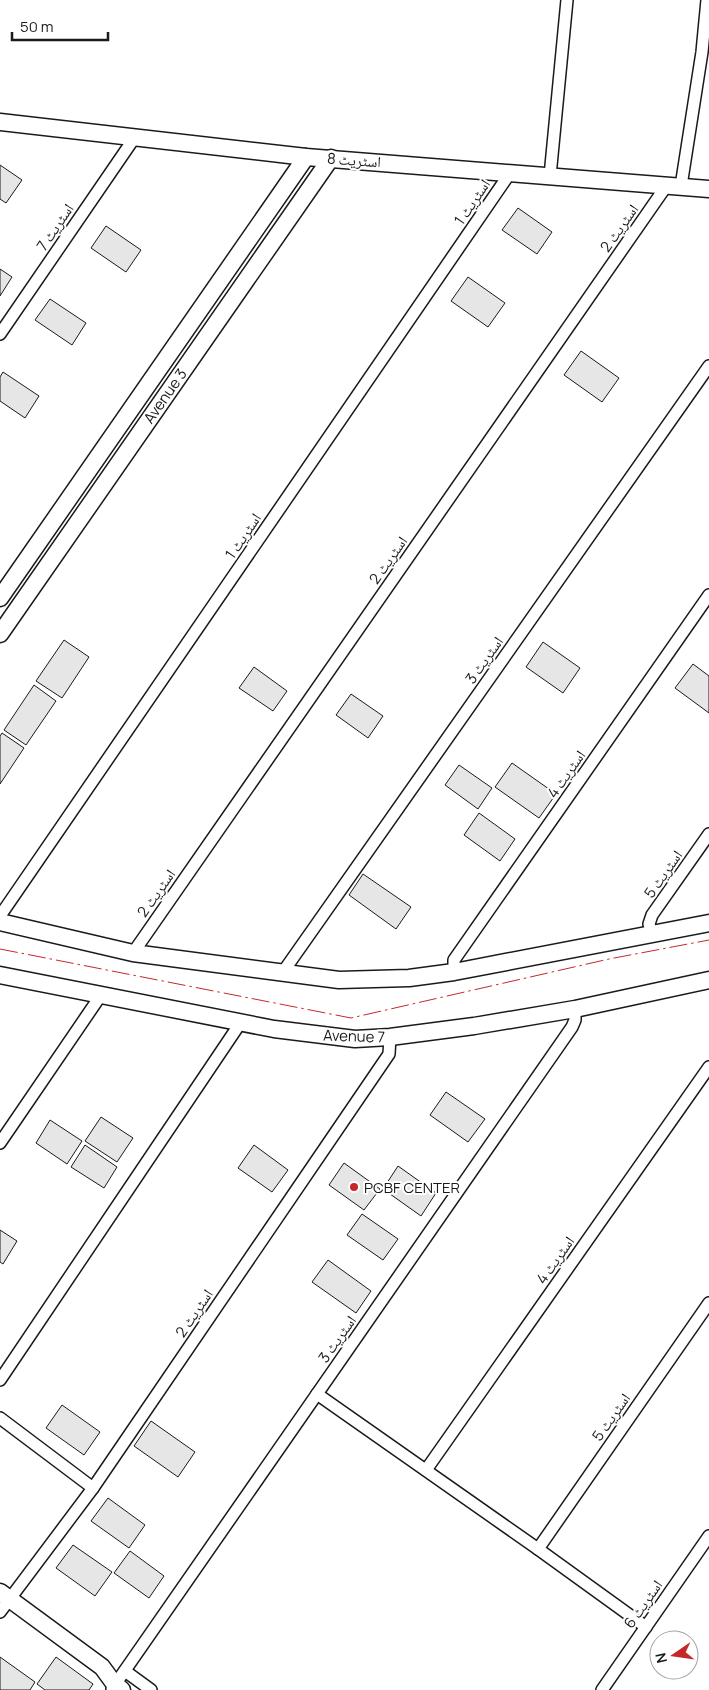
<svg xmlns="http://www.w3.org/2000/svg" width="709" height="1690" font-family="Manrope,'Noto Naskh Arabic',sans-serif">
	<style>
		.building { fill: #e6e6e6; stroke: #1a1a1a }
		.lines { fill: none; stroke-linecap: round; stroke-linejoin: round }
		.street-casing { stroke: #1a1a1a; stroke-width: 14 }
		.secondary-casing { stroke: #1a1a1a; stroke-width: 19 }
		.street { stroke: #fff; stroke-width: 11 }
		.secondary { stroke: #fff; stroke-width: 16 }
		.power { stroke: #c62828; stroke-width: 1; stroke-dasharray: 18 4 2.5 4; stroke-linecap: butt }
		.poi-dot { fill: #c62828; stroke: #fff; stroke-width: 2 }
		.labels { text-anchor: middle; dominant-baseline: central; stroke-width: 4; stroke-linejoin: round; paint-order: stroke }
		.street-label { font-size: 15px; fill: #1a1a1a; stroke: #fff }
		.poi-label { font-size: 15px; fill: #1a1a1a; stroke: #fff; text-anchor: start }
	</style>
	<rect width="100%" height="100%" fill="#fff"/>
	<g class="building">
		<path d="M 0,165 L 22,180 L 6,203 L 0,199 Z"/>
		<path d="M 518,208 L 552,232 L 537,254 L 502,230 Z"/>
		<path d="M 106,226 L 141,250 L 126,272 L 91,248 Z"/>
		<path d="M 0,269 L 12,277 L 0,296 Z"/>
		<path d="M 468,277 L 505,303 L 488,327 L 451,301 Z"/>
		<path d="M 50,299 L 86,323 L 72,345 L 35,320 Z"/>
		<path d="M 581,351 L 619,378 L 602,402 L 564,375 Z"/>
		<path d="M 3,372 L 39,396 L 25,418 L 0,401 L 0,377 Z"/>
		<path d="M 64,640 L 89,657 L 62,698 L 36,681 Z"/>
		<path d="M 543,642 L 580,668 L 563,693 L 526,667 Z"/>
		<path d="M 693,664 L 709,676 L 709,713 L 675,688 Z"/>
		<path d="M 254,667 L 287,691 L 273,711 L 239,688 Z"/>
		<path d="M 34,685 L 56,701 L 26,745 L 4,730 Z"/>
		<path d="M 351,694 L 383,716 L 368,738 L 336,715 Z"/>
		<path d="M 2,733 L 24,748 L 0,784 L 0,736 Z"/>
		<path d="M 512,763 L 556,794 L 539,818 L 495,787 Z"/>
		<path d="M 459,765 L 492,788 L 478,809 L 445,785 Z"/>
		<path d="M 479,813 L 515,839 L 500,861 L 464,835 Z"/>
		<path d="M 363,874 L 411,907 L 396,929 L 349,895 Z"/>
		<path d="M 446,1092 L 485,1119 L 468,1142 L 430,1115 Z"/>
		<path d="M 101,1117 L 133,1138 L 117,1162 L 85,1141 Z"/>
		<path d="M 50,1120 L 82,1141 L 67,1164 L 36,1143 Z"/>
		<path d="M 85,1145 L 117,1167 L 104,1188 L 71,1167 Z"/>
		<path d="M 254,1145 L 288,1170 L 272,1192 L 238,1168 Z"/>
		<path d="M 344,1163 L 380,1189 L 364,1210 L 329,1185 Z"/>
		<path d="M 398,1166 L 436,1193 L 421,1216 L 383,1189 Z"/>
		<path d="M 362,1214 L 398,1239 L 383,1260 L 347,1235 Z"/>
		<path d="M 0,1230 L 17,1241 L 3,1264 L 0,1262 Z"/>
		<path d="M 328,1260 L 371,1291 L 356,1313 L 312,1282 Z"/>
		<path d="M 62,1405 L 100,1432 L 84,1455 L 46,1428 Z"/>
		<path d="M 151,1421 L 195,1452 L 178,1477 L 134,1446 Z"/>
		<path d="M 108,1498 L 145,1525 L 129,1548 L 91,1521 Z"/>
		<path d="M 73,1545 L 112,1572 L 95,1596 L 56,1568 Z"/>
		<path d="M 130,1551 L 164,1576 L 149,1598 L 114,1573 Z"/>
		<path d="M 0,1657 L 35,1682 L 30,1690 L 0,1690 Z"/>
		<path d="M 56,1657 L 93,1684 L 89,1690 L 45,1690 L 37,1684 Z"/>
	</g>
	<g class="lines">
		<g class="street-casing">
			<g id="street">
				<path d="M 550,176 L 567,0"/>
				<path d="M 681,186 L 702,52 L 707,0"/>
				<path d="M 0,334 L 135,137"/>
				<path d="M 0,916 L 510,173"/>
				<path d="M 652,934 L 649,924 L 652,915 L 709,834"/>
				<path d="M 133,953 L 667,185"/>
				<path d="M 283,972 L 709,366"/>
				<path d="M 454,972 L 454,960 L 709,595"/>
				<path d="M 0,1143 L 101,995"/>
				<path d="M 0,1380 L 241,1022"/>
				<path d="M 317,1394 L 538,1549 L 646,1627"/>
				<path d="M 0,1418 L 93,1488"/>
				<path d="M 426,1470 L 709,1067"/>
				<path d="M 538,1549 L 709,1303"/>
				<path d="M 0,1612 L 93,1488 L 389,1054 L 390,1037"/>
				<path d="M 125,1671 L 151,1690"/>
				<path d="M 112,1689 L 572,1027 L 575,1020 L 575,1009"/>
				<path d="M 602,1690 L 709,1536"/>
			</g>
		</g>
		<g class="secondary-casing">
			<g id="secondary">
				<path d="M 0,122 L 306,157 L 709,189"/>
				<path d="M 0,598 L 306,157"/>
				<path d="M 0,634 L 331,158"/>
				<path d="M 0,922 L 133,953 L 339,980 L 409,978 L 454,972 L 709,923"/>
				<path d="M 0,975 L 274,1029 L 355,1039 L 390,1037 L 474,1026 L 575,1009 L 709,980"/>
				<path d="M 0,1592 L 102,1667 L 113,1682 L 122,1690"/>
			</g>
		</g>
		<use href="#street" class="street"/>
		<use href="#secondary" class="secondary"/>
		<path class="power" d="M 0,949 L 351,1018 L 609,959 L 709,940"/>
	</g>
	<circle class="poi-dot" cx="354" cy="1187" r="5"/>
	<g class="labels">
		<g class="street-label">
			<text transform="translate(354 160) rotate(4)">اسٹریٹ 8</text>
			<text transform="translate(472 202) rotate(-56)">اسٹریٹ 1</text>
			<text transform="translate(55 227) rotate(-56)">اسٹریٹ 7</text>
			<text transform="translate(619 228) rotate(-55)">اسٹریٹ 2</text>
			<text transform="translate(165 396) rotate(-55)">Avenue 3</text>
			<text transform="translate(243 536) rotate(-56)">اسٹریٹ 1</text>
			<text transform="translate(388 560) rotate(-55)">اسٹریٹ 2</text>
			<text transform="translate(484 660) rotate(-55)">اسٹریٹ 3</text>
			<text transform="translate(566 774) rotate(-55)">اسٹریٹ 4</text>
			<text transform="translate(663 874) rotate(-55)">اسٹریٹ 5</text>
			<text transform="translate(156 893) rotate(-55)">اسٹریٹ 2</text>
			<text transform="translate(354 1036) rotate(2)">Avenue 7</text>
			<text transform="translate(555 1260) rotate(-55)">اسٹریٹ 4</text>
			<text transform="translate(194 1313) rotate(-56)">اسٹریٹ 2</text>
			<text transform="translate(337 1339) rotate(-55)">اسٹریٹ 3</text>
			<text transform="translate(611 1417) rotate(-55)">اسٹریٹ 5</text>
			<text transform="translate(643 1604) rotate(-55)">اسٹریٹ 6</text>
		</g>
		<g class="poi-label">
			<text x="364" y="1187">PCBF CENTER</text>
		</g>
	</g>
	<g transform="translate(674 1655) rotate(257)"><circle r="24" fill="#ffffff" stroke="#a3a3a3"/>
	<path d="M0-4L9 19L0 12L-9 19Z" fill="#c62828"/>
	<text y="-8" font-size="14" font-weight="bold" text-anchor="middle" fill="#1a1a1a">N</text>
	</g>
	<path d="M12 32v8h96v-8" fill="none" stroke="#1a1a1a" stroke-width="2.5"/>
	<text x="20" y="32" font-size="15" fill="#1a1a1a" stroke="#ffffff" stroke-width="4" paint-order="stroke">50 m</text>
</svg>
